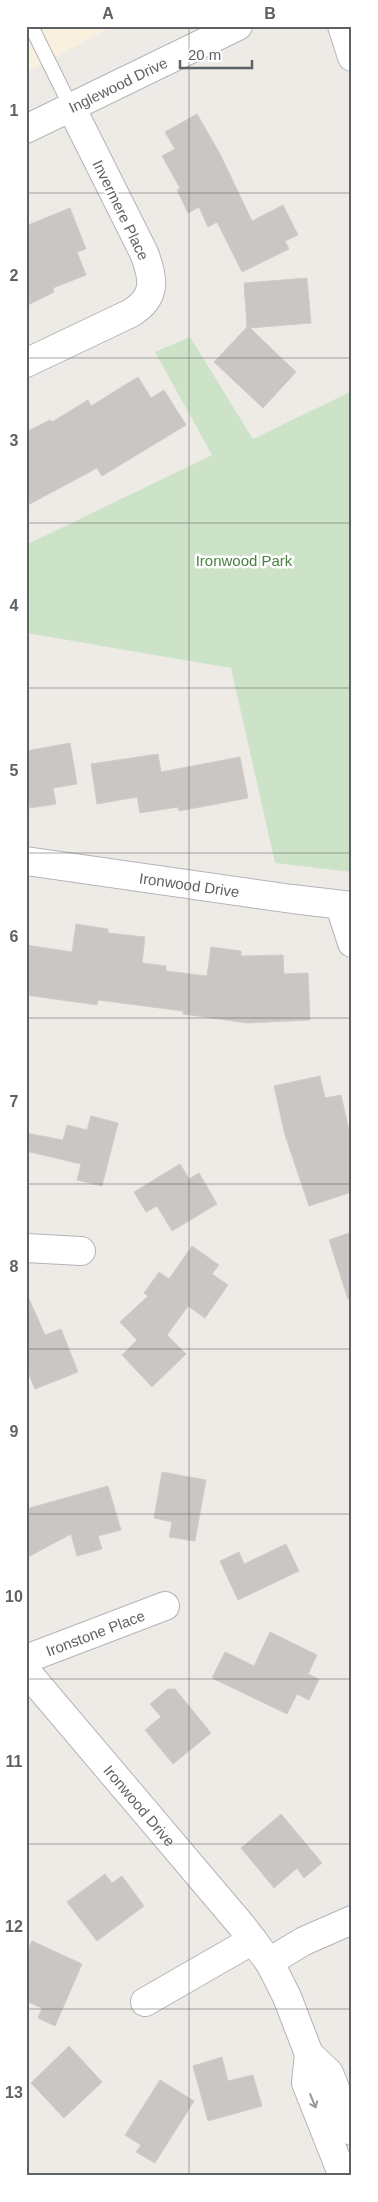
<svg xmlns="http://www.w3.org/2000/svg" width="378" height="2202" font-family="Arial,sans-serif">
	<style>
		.commercial { fill: #faf0e0 }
		.green { fill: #cce3c7 }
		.building { fill: #cac6c3; stroke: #d2ccc6 }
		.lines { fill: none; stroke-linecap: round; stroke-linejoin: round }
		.lane-casing { stroke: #b2b4b7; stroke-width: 16 }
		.street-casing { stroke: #b2b4b7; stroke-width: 30 }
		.secondary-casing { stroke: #b3b6b9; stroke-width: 30 }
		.lane { stroke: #fff; stroke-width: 14 }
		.street { stroke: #fff; stroke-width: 28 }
		.secondary { stroke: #fff; stroke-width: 28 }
		.oneway { stroke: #96999b }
		.grid { fill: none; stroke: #5e6265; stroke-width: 1; stroke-opacity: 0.55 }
		.labels { text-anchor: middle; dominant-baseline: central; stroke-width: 5; stroke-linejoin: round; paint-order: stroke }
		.street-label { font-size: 15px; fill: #5e6265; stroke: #fff }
		.park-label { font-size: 15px; fill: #498141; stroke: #fff }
		.neatline { fill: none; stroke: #5e6265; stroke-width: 2 }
		.grid-label { font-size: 16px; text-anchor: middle; font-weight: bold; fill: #5e6265 }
	</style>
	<rect width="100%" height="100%" fill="#eeebe7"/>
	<path class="commercial" d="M 26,26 L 114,26 L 26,72 Z"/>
	<path class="green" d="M 190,337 L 253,439 L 352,391 L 351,872 L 275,863 L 231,668 L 26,633 L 26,545 L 212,455 L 155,352 Z"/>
	<g class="building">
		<path d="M 197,114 L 220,154 L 252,221 L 283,205 L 298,235 L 285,241 L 289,249 L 242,272 L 217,222 L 208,227 L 199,207 L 188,213 L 177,190 L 180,188 L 162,156 L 175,149 L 165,132 Z"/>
		<path d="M 70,208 L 86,249 L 77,252 L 86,275 L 53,288 L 54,292 L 26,306 L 26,226 Z"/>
		<path d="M 307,278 L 311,323 L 250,328 L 296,372 L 263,408 L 214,362 L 247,327 L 244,283 Z"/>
		<path d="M 138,377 L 151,398 L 164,390 L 186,425 L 102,476 L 97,468 L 26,506 L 26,432 L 50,420 L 52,422 L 88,400 L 91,406 Z"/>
		<path d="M 70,743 L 77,784 L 53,788 L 56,804 L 30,808 L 26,786 L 26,751 Z"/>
		<path d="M 158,754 L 161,772 L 240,757 L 248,798 L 179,811 L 178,807 L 140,813 L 137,797 L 97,804 L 91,764 Z"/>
		<path d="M 76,924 L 108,929 L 108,933 L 145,937 L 142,963 L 166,966 L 166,971 L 207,976 L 211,947 L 241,951 L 241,956 L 283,955 L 284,974 L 308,973 L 310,1020 L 247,1023 L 183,1014 L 183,1011 L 98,1000 L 97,1005 L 26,995 L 26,945 L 72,952 Z"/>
		<path d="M 320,1076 L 325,1098 L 341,1095 L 352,1144 L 352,1192 L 309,1206 L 285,1135 L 274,1086 Z"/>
		<path d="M 91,1116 L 118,1123 L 102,1186 L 77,1180 L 81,1164 L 26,1151 L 26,1133 L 63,1140 L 67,1125 L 87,1130 Z"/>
		<path d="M 180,1164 L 189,1179 L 199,1173 L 217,1204 L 172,1231 L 157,1206 L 146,1212 L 134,1192 Z"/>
		<path d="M 352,1232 L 352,1298 L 348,1299 L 329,1240 Z"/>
		<path d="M 192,1246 L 219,1265 L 212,1274 L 228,1285 L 205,1318 L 188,1306 L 167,1335 L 186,1354 L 152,1387 L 122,1355 L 137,1340 L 120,1322 L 148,1296 L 144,1293 L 159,1272 L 169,1279 Z"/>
		<path d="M 26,1292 L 45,1335 L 61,1329 L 78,1372 L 35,1389 L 26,1368 Z"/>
		<path d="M 162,1472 L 206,1480 L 195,1541 L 169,1537 L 172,1522 L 154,1518 Z"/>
		<path d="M 108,1486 L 121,1530 L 98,1536 L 102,1549 L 77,1556 L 71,1534 L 26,1558 L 26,1509 Z"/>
		<path d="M 286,1544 L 299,1571 L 238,1600 L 220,1561 L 239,1552 L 244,1564 Z"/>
		<path d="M 270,1632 L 317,1655 L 308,1674 L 319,1679 L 309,1700 L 297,1694 L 287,1714 L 212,1678 L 225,1652 L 254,1666 Z"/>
		<path d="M 168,1689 L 175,1689 L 211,1733 L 173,1764 L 145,1730 L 161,1717 L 150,1704 Z"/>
		<path d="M 281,1814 L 322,1863 L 304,1878 L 297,1868 L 274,1888 L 241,1848 Z"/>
		<path d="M 105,1874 L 112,1883 L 122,1876 L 144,1906 L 97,1941 L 67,1902 Z"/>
		<path d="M 32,1941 L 82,1964 L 55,2026 L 38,2018 L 42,2008 L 26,2001 L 26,1953 Z"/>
		<path d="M 69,2046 L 102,2082 L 64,2118 L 31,2083 Z"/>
		<path d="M 222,2057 L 228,2081 L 253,2075 L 262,2106 L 208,2121 L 193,2066 Z"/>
		<path d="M 160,2080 L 194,2101 L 155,2163 L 136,2152 L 141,2145 L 125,2135 Z"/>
	</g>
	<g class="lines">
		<g class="lane-casing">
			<path id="lane" d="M 31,26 L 71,107"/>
		</g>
		<g class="street-casing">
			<g id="street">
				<path d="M 26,363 L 131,313 C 157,297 154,279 144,253 L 71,107"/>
				<path id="s1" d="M 26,861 L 292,899 L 352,906"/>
				<path d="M 340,906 L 352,943"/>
				<path d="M 26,1248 L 81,1251"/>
				<path id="s2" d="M 26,1659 L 165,1606"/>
				<path id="s3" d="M 26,1671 L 242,1926 L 270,1963 L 287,1997 L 309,2054 L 329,2073 L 352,2131"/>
				<path d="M 269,1962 L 304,1941 L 352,1920"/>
				<path d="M 145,2002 L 253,1940"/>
				<path d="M 309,2054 L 306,2083 L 343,2176"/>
			</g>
		</g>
		<g class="secondary-casing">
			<g id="secondary">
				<path d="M 342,26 L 352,57"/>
				<path id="s4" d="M 26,129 L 238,26"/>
			</g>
		</g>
		<use href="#lane" class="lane"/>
		<use href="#street" class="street"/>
		<use href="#secondary" class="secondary"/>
	</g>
	<defs><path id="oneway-shaft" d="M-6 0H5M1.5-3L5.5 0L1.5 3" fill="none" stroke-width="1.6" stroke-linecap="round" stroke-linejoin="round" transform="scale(1.25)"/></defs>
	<use class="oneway" href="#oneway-shaft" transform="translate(313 2101) rotate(68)"/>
	<path class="grid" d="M 189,26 L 189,2176M 26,193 L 352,193M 26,358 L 352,358M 26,523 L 352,523M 26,688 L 352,688M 26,853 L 352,853M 26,1018 L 352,1018M 26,1184 L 352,1184M 26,1349 L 352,1349M 26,1514 L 352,1514M 26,1679 L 352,1679M 26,1844 L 352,1844M 26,2009 L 352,2009"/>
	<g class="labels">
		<g class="street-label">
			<text stroke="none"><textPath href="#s4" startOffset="102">Inglewood Drive</textPath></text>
			<text transform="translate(121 210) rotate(64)">Invermere Place</text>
			<text stroke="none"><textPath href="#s1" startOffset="165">Ironwood Drive</textPath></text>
			<text stroke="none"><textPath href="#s2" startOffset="74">Ironstone Place</textPath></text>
			<text stroke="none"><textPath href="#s3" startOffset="176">Ironwood Drive</textPath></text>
		</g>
		<g class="park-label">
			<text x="244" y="560">Ironwood Park</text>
		</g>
	</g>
	<rect width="378" height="2202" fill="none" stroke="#ffffff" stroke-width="55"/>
	<path d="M180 60v8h72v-8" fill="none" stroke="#5e6265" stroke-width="2.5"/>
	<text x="188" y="60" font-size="15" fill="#5e6265" stroke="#ffffff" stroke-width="4" paint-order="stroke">20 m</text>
	<rect x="28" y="28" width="322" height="2146" class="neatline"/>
	<g class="grid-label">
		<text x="108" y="19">A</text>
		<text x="270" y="19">B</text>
		<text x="14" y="116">1</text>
		<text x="14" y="281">2</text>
		<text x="14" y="446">3</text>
		<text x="14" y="611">4</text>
		<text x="14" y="776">5</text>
		<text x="14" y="942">6</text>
		<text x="14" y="1107">7</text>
		<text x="14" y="1272">8</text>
		<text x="14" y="1437">9</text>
		<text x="14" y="1602">10</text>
		<text x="14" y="1767">11</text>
		<text x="14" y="1932">12</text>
		<text x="14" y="2098">13</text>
	</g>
</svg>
